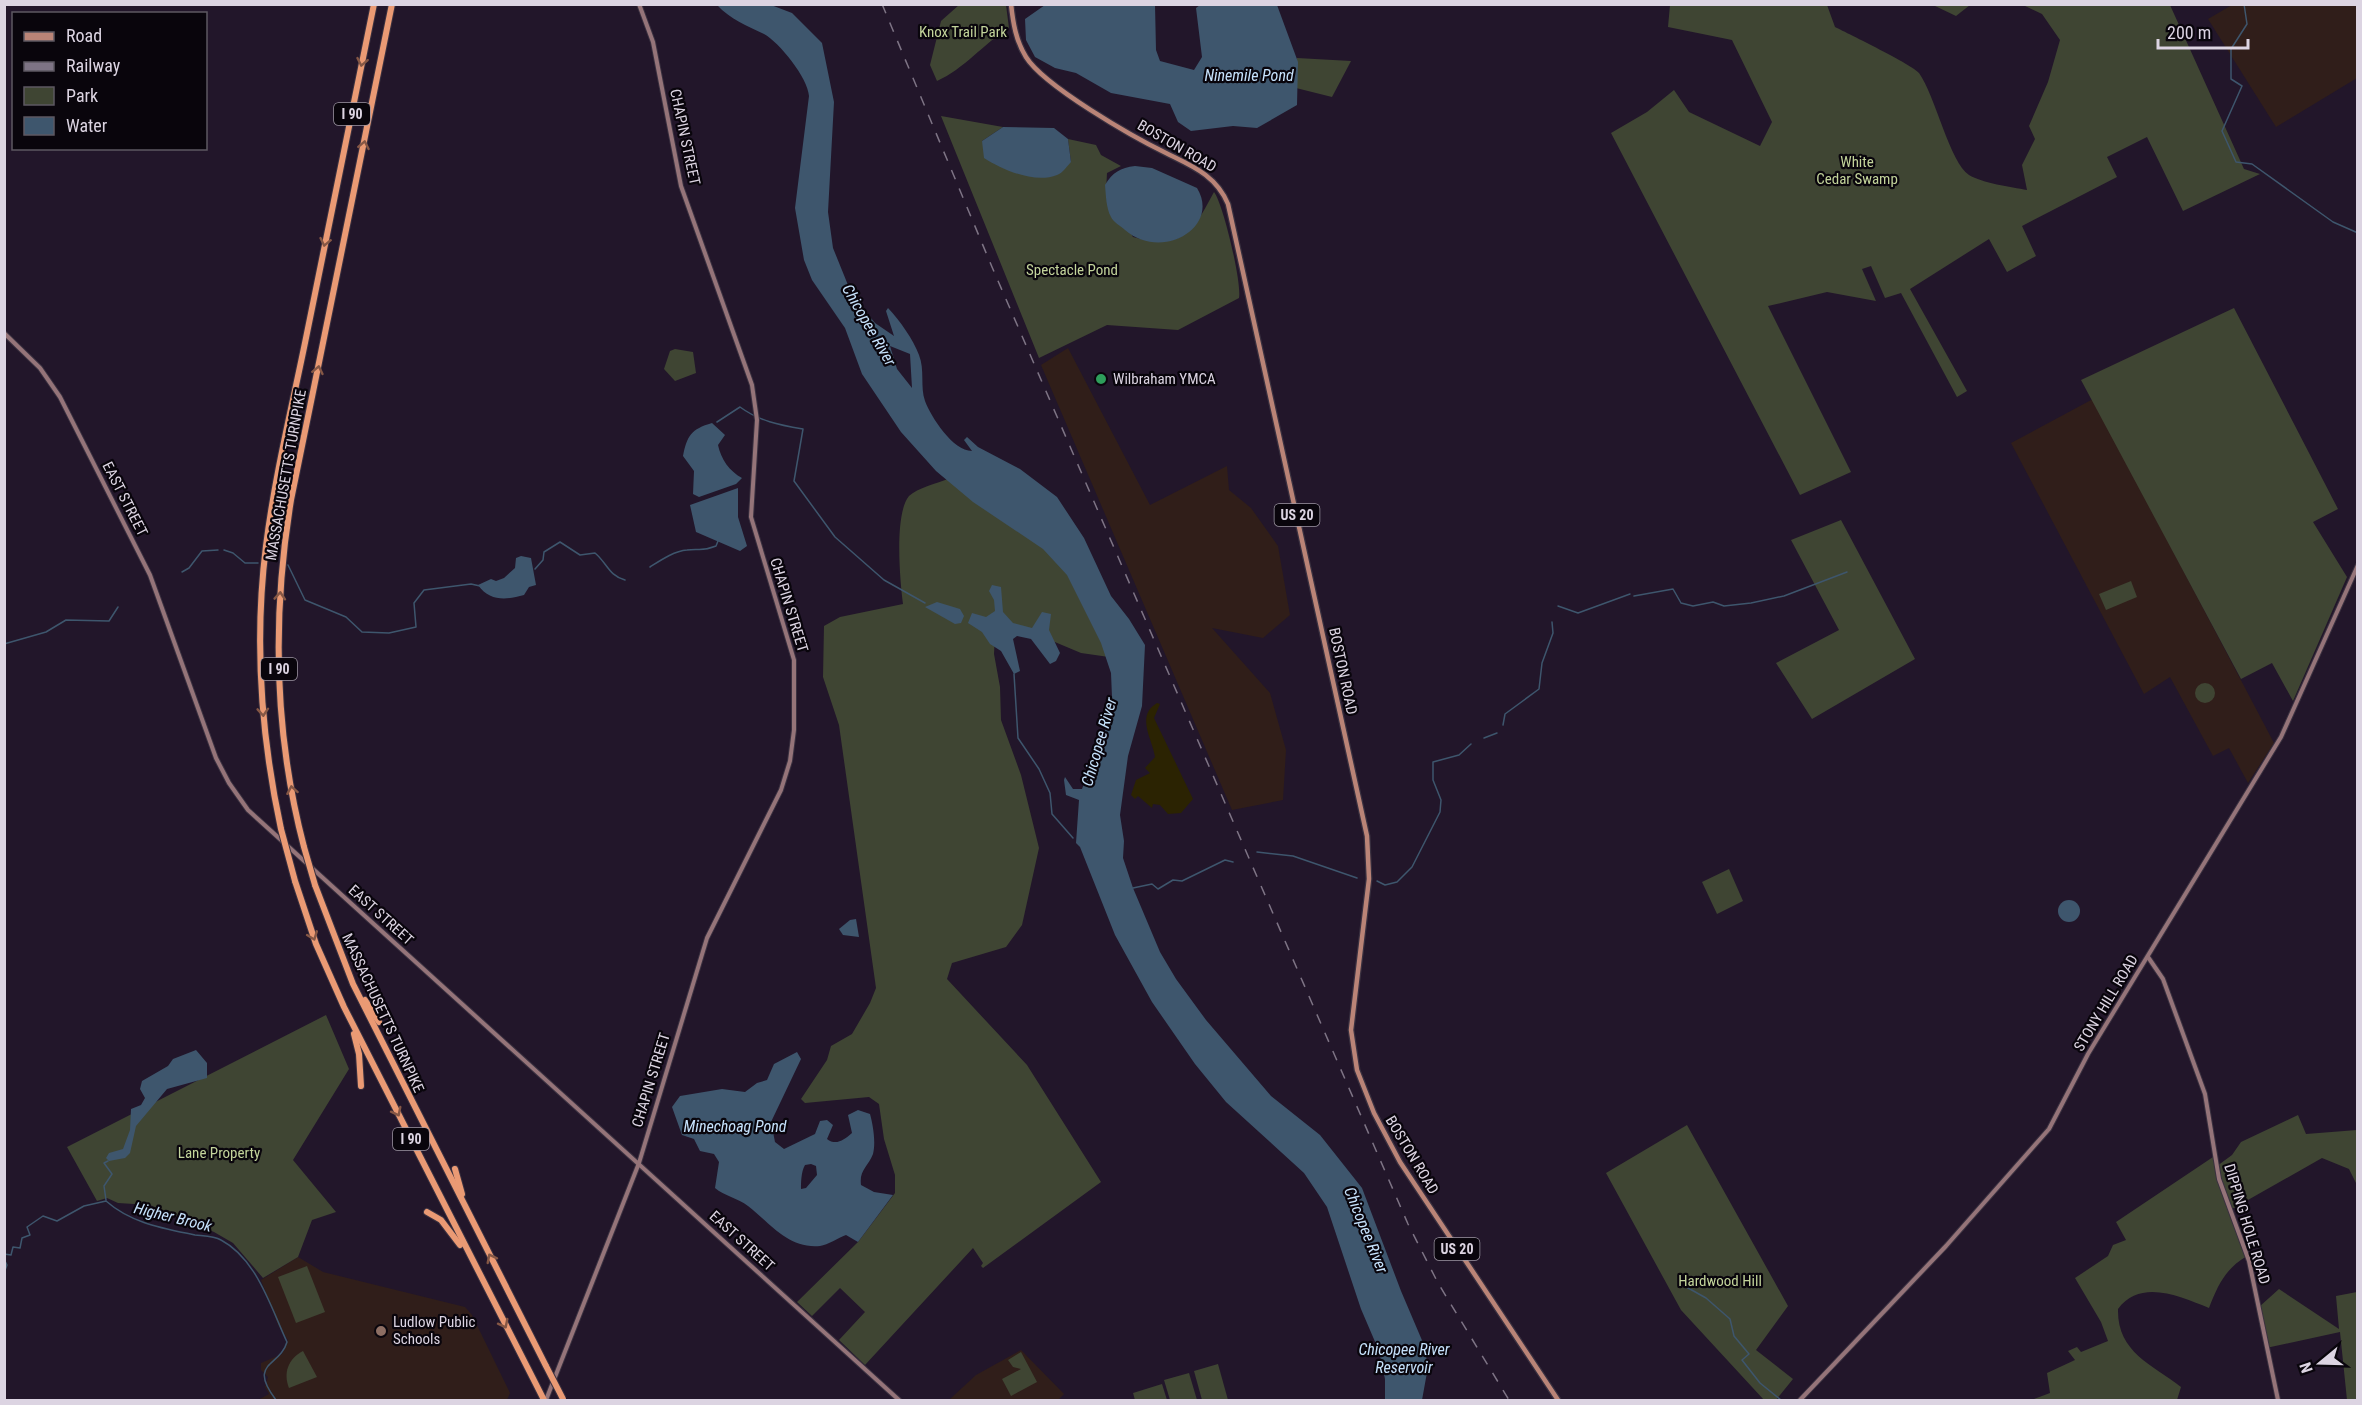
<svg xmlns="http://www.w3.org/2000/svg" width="2362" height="1405" font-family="'Roboto Condensed',sans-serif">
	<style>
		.industrial { fill: #301e19 }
		.education { fill: #301e1a }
		.green { fill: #3f4533 }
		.sand { fill: #2b2302 }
		.water { fill: #3e566d; fill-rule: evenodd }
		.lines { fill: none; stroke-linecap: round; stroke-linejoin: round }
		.stream { stroke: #3e566d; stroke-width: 1.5 }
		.secondary-casing { stroke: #3a3140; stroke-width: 6 }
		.primary-casing { stroke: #3a3140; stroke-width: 7 }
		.highway-casing { stroke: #3a3140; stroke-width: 8 }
		.secondary { stroke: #957479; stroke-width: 4 }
		.primary { stroke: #ba8477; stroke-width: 4.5 }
		.highway { stroke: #ea9a74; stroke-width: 6 }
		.rail { stroke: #7e7485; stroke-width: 1.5; stroke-dasharray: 10 10; stroke-linecap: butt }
		.highway-bridge-casing { stroke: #3a3140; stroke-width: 8; stroke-linecap: butt }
		.highway-bridge { stroke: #ea9a74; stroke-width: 6 }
		.oneway { stroke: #855745 }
		.leisure-dot { fill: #2e9e5b; stroke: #09050c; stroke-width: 2 }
		.education-dot { fill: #8d6e63; stroke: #09050c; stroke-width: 2 }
		.labels { text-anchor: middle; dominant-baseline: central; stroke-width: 4.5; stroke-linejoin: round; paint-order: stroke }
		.shield { fill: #09050c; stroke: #9d96a2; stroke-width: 1.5 }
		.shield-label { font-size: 14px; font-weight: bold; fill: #dcd4e2 }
		.park-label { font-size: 15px; fill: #c3d49b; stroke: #09050c }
		.street-label { font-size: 15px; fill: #dcd4e2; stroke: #09050c }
		.poi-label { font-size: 15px; fill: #dcd4e2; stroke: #09050c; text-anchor: start }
		.water-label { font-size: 16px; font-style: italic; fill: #c6e2fc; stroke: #09050c }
	</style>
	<rect width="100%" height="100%" fill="#22162a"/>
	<path class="industrial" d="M 1068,348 L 1150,505 L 1227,466 L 1229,490 L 1251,508 L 1278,546 L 1290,615 L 1263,638 L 1212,628 L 1270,693 L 1286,750 L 1283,800 L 1232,810 L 1041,365 Z"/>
	<g class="education">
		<path d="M 2232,5 L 2357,5 L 2357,78 L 2276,127 L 2208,19 Z"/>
		<path d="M 2093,399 L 2274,743 L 2248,783 L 2229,748 L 2213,756 L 2170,677 L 2144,694 L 2011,443 Z"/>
		<path d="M 298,1257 L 323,1272 L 465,1307 L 472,1315 L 510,1393 L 507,1400 L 258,1400 L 269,1394 L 265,1387 L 268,1377 L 261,1370 L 261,1363 L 282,1354 L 288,1340 L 278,1325 L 261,1280 Z"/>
		<path d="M 1021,1350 L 1064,1394 L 1058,1400 L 949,1400 L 976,1375 Z"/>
	</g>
	<g class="green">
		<path d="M 959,5 L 1006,5 L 1009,28 C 983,44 964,69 937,81 L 930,65 L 941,21 Z"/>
		<path d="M 1670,5 L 1827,5 L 1835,27 C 1849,34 1913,65 1919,73 C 1935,95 1950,163 1969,175 C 1982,183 2011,187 2027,190 L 2022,165 L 2035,139 L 2029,126 L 2048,82 L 2060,40 L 2042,14 L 2023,5 L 2170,5 L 2244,169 L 2260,174 L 2183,211 L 2147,137 L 2107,157 L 2117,177 L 2022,226 L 2036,256 L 2007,272 L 1989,239 L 1910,289 L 1967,391 L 1957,397 L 1901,293 L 1885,298 L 1871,266 L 1862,269 L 1876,301 L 1827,292 L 1768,306 L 1851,472 L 1800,495 L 1611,133 L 1647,112 L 1674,90 L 1689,112 L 1760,146 L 1772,122 L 1732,40 L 1668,27 Z"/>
		<path d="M 1933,5 L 1970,5 L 1956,16 Z"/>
		<path d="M 1297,58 L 1351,61 L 1332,97 L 1288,86 Z"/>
		<path d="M 941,116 L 1003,127 L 982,141 L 1004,168 L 1014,171 L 1071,162 L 1068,139 L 1096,145 L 1101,155 L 1121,166 L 1107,173 L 1106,192 L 1133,237 C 1183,250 1192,233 1214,192 C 1223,203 1242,283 1239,298 L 1178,330 L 1107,325 L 1039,358 Z"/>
		<path d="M 2234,308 L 2338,509 L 2313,522 L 2347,577 L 2293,701 L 2272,663 L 2241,679 L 2081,380 Z"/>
		<path d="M 675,349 L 693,352 L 696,373 L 675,381 L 664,369 L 670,351 Z"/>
		<path d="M 948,479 L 1061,560 L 1109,657 L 1081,653 L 1031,632 L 995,634 L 994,654 L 1000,687 L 1001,720 L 1021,775 L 1039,848 L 1022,925 L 1006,947 L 952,963 L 947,979 L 1027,1065 L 1101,1182 L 983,1268 L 981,1266 L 983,1263 L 973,1248 L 865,1365 L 839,1340 L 865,1312 L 840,1288 L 812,1316 L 797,1302 L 858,1242 L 895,1193 L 895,1175 L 884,1139 L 879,1104 L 869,1097 L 805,1103 L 801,1099 L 827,1060 L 831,1046 L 852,1034 L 870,1003 L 876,988 L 839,725 L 823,677 L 824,626 L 840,617 L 903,604 C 900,581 894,514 909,496 C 917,488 938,483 948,479 Z"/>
		<path d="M 1841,520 L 1915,659 L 1812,719 L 1776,663 L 1839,630 L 1791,540 Z"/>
		<path d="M 2131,581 L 2137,597 L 2106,610 L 2099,594 Z"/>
		<circle cx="2205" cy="693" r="10"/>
		<path d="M 1729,869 L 1743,901 L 1717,914 L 1702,882 Z"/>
		<path d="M 326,1015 L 349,1069 L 293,1160 L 336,1212 L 312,1220 L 298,1257 L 263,1278 L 233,1243 L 214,1232 L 150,1205 L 118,1203 L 107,1198 L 97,1201 L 67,1147 Z"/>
		<path d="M 2298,1115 L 2306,1134 L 2357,1130 L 2357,1185 L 2349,1169 L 2322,1158 L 2232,1209 L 2247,1256 C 2225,1269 2218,1285 2209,1308 C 2181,1297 2141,1278 2118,1309 C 2117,1352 2151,1364 2181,1387 L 2177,1400 L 2031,1400 L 2050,1393 L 2047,1373 L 2075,1360 L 2068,1351 L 2077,1347 L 2081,1352 L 2108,1341 L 2101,1322 L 2075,1278 L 2108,1256 L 2113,1245 L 2126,1240 L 2116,1222 L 2213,1157 L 2217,1166 L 2232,1155 L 2241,1142 Z"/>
		<path d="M 1687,1125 L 1788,1306 L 1756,1350 L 1793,1379 L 1776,1400 L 1764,1400 L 1681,1310 L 1606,1173 Z"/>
		<path d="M 307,1266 L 325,1312 L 296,1323 L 278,1277 Z"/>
		<path d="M 2279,1289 L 2339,1329 L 2336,1296 L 2357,1292 L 2357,1400 L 2347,1400 L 2340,1332 L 2266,1348 L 2259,1307 Z"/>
		<path d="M 303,1351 L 317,1377 L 289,1388 C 283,1373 288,1359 303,1351 Z"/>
		<path d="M 1021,1352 L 1037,1382 L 1011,1396 L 1002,1379 L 1021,1369 L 1013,1367 L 1008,1360 Z"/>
		<path d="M 1218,1364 L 1228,1400 L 1202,1400 L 1194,1371 Z"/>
		<path d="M 1189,1373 L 1197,1400 L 1170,1400 L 1164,1380 Z"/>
		<path d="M 1162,1384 L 1167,1400 L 1135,1400 L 1133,1393 Z"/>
	</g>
	<path class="sand" d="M 1157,703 L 1160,704 L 1154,718 L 1193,799 L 1181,813 L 1168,814 L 1160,805 L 1153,804 L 1152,808 L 1138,796 L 1135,799 L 1131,795 L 1136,780 L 1150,773 L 1145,768 L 1155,757 C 1153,740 1135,716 1157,703 Z"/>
	<g class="water">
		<path d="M 717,5 L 771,5 L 792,13 L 822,43 L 834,102 L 828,212 L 833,248 L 852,295 L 875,323 L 894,336 L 886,311 L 888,308 C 900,321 913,339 919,355 C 925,370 920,387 925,401 C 931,417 953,451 972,451 L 964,440 L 967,437 L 978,447 L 1020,469 L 1057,497 L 1084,538 L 1111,596 L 1129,619 L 1145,645 L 1142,706 L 1128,756 L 1120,815 L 1124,841 L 1123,858 L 1133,888 L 1160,952 L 1176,979 L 1206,1020 L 1271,1096 L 1320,1135 L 1362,1188 L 1401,1291 L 1424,1345 L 1428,1367 L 1422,1400 L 1385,1400 L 1385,1379 L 1379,1351 L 1361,1309 L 1327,1207 L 1304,1173 L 1226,1102 L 1195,1064 L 1152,1002 L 1115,935 L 1080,847 L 1076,843 L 1079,800 L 1066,795 L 1064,780 L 1065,777 L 1073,789 L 1082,789 L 1096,750 L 1110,719 L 1108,717 L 1112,697 L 1111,673 L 1101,643 L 1067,575 L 1043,549 L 973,502 L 936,471 L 901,432 L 862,374 L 845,328 L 812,280 L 804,260 L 795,208 L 809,96 C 808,78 779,42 764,34 C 747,26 730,19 717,5 ZM 890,346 L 910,354 L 912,388 L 897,369 Z"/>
		<path d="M 1045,5 L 1155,5 L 1156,50 L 1160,61 L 1194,70 L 1202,57 L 1196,8 L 1200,5 L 1277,5 L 1298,62 L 1297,105 L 1257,128 L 1233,126 L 1191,131 L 1178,122 L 1170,104 L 1111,93 L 1076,73 L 1055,68 L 1035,57 L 1026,40 L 1025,19 Z"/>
		<path d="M 1003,127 L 1054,128 L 1068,139 L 1071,162 C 1067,166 1063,173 1057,175 C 1035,184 1003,170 984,158 L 982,141 Z"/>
		<path d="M 1135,166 L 1152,168 L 1197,188 C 1221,227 1162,262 1125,230 C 1121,226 1113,222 1111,217 C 1106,208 1106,195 1105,185 C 1113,172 1120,168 1135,166 Z"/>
		<path d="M 712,423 L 725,435 L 718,445 C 721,459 729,471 742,478 L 736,484 L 699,497 L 693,494 L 694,471 L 683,456 C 687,436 691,429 712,423 Z"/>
		<path d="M 738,488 L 738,517 L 747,546 L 740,551 L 696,532 L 690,505 Z"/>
		<path d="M 521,556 L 531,558 L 536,585 L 529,587 L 524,595 C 507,600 490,602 478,585 L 491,579 L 496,581 L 504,578 L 515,568 L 516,558 Z"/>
		<path d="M 992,585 L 1001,587 L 1003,612 L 1013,623 L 1032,628 L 1042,612 L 1051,614 L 1049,630 L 1060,653 L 1056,661 L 1050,664 L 1031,639 L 1017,636 L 1013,639 L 1020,671 L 1014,674 L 1001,651 L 990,644 L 982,632 L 968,623 L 972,613 L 986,617 L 995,611 L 994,600 L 989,591 Z"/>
		<path d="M 937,602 L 960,609 L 964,616 L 961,623 L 955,624 L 925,607 Z"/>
		<circle cx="2069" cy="911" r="11"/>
		<path d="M 856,919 L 859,937 L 843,935 L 839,929 L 850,920 Z"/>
		<path d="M 196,1050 L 207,1063 L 207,1078 L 167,1089 L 136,1126 L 130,1153 L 125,1158 L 109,1161 L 106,1158 L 109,1153 L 123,1149 L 130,1130 L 131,1109 L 141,1105 L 145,1098 L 140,1089 L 142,1081 L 168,1066 L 173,1059 Z"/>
		<path d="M 797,1052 L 801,1059 L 771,1122 L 775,1142 L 784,1149 L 815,1134 L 820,1121 L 827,1120 L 833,1125 L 827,1139 C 836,1146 844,1140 852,1133 L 848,1115 L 858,1110 L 870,1114 C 873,1125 876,1142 873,1154 C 868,1167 859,1170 861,1185 L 874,1192 L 893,1195 L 858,1242 L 846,1235 C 838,1238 828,1245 820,1246 C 788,1249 770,1223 748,1206 C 738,1198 724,1196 715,1188 L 719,1162 L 714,1154 L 700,1151 L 694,1139 L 682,1135 L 672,1107 L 680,1096 L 722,1089 L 745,1092 L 757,1083 L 767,1080 L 774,1064 ZM 811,1164 L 816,1166 L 817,1175 L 806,1188 L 801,1189 C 801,1183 801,1172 805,1165 Z"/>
	</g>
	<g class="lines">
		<g class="stream">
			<path d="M 2244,4 L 2247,24 L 2231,49 L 2231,79 L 2242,86 L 2222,131 L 2236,162 L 2252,164 L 2333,222 L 2358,233"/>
			<path d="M 717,422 L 740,407 C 759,421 779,425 803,429 L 794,481 L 835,537 L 884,580 L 925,603"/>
			<path d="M 224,550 L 233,553 L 245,563 L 258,563"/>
			<path d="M 288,565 L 305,600 L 346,617 L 362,632 L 389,633 L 416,627 L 414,603 L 424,590 L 471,584 L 480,586"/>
			<path d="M 650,567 C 661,560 674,551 687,550 C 700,548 701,552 716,546 L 718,541"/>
			<path d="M 535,569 L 543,560 L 544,552 L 560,542 L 580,555 L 595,553 C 607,563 609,576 625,580"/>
			<path d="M 182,572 L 189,568 L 202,551 L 218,550"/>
			<path d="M 1634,596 L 1673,589 L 1681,603 L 1693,606 L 1713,602 L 1724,606 L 1751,603 L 1784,596 L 1847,572"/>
			<path d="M 1558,606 L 1578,613 L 1630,594"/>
			<path d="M 4,644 L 46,632 L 66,620 L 109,621 L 118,607"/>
			<path d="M 1014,674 L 1018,738 L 1039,769 L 1050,793 L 1052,814 L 1073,838"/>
			<path d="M 1503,725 L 1505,714 L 1539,689 L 1542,663 L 1553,633 L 1552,622"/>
			<path d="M 1484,738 L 1497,733"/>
			<path d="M 1257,852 L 1293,856 L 1357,878"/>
			<path d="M 1377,881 L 1385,885 L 1397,882 L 1412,867 L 1440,812 L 1441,800 L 1433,780 L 1433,762 L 1459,755 L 1471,744"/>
			<path d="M 1133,888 L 1152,884 L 1158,889 L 1173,880 L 1182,881 L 1225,860 L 1233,862"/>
			<path d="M 106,1200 L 104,1186 L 112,1174 L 104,1163 L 108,1161"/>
			<path d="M 4,1254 L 11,1255 L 13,1247 L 20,1248 L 22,1238 L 30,1235 L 27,1227 L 43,1216 L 57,1221 L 84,1206 L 106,1201 C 131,1223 162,1228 195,1235 C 203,1236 214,1236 221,1240 C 257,1259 271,1308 287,1342 C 280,1367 247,1362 276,1400"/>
			<path d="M 4,1259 L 7,1265 L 4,1273"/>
			<path d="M 1681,1284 L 1706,1298 L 1730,1319 L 1734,1336 L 1749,1354 L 1742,1360 L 1760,1383 L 1781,1400"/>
		</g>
		<g class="secondary-casing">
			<g id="secondary">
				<path d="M 4,333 L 40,368 L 60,397 L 150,575 L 216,758 L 229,783 L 248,810 L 899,1400"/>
				<path d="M 2148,957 L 2163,979 L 2205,1094 L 2219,1179 L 2249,1261 L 2278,1400"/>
				<path d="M 546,1400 L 639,1163 L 707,938 L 781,790 L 790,761 L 794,730 L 794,660 L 751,517 L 757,420 L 752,385 L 681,186 L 653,42 L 639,4"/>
				<path d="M 1800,1400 L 1946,1246 L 2049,1129 L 2088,1054 L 2281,737 L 2358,565"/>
			</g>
		</g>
		<g class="primary-casing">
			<path id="primary" d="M 1011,4 C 1013,23 1016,41 1026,57 C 1044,86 1133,137 1166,153 C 1192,166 1216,175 1228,204 L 1367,836 L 1369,879 L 1351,1030 L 1357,1070 L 1374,1113 L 1400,1162 L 1558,1400"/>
		</g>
		<g class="highway-casing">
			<g id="highway">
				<path d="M 281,829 C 261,736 254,641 266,546 C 275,474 293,403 307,333 C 329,223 352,114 374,4"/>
				<path d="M 304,847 C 274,733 272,616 291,500 L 392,4"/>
				<path d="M 295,881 L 316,944 L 344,1007 L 544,1400"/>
				<path d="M 315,885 L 353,984 L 546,1366"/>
				<path d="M 365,1000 L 379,1022"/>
				<path d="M 354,1034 L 359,1054 L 361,1086"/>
				<path d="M 455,1169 L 462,1194"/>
				<path d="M 427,1212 L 441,1220 L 460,1245"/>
			</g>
		</g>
		<use href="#secondary" class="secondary"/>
		<use href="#primary" class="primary"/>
		<use href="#highway" class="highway"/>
		<path class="rail" d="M 882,4 L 992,267 L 1408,1224 L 1438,1283 L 1509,1400"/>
		<g class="highway-bridge-casing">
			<g id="highway-bridge">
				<path d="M 281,829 L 295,881"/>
				<path d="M 304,847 L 315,885"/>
				<path d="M 546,1366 L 563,1399"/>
			</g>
		</g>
		<use href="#highway-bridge" class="highway-bridge"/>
	</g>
	<defs><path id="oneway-chevron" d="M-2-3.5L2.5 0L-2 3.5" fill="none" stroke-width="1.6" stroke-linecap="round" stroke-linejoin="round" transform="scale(1.5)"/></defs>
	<g class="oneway">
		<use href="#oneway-chevron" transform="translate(362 62) rotate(101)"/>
		<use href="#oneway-chevron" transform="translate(364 145) rotate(-79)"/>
		<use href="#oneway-chevron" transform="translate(325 242) rotate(102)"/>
		<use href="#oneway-chevron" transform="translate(318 370) rotate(-78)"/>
		<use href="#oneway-chevron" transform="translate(280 596) rotate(-86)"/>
		<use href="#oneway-chevron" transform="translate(263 712) rotate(86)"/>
		<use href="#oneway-chevron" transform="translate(292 790) rotate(-100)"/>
		<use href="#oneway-chevron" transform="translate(313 936) rotate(69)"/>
		<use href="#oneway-chevron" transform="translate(397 1112) rotate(63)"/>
		<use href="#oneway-chevron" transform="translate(491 1258) rotate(-117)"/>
		<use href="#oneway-chevron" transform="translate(504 1324) rotate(63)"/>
	</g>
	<circle class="leisure-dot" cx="1101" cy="379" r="6"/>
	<circle class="education-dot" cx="381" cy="1331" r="6"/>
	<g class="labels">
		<g class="shield">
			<rect x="334" y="103" width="36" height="22" rx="4.5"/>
			<rect x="1274.5" y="504" width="45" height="22" rx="4.5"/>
			<rect x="261" y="658" width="36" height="22" rx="4.5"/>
			<rect x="393" y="1128" width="36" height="22" rx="4.5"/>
			<rect x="1434.5" y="1238" width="45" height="22" rx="4.5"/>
		</g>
		<g class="shield-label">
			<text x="352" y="114">I 90</text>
			<text x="1297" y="515">US 20</text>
			<text x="279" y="669">I 90</text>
			<text x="411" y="1139">I 90</text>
			<text x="1457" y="1249">US 20</text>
		</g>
		<g class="park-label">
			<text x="963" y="32">Knox Trail Park</text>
			<text x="1857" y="162">White<tspan x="1857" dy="17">Cedar Swamp</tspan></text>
			<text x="1072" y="270">Spectacle Pond</text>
			<text x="219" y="1153">Lane Property</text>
			<text x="1720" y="1281">Hardwood Hill</text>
		</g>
		<g class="street-label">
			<text transform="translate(685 137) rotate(78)">CHAPIN STREET</text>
			<text transform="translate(1177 146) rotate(30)">BOSTON ROAD</text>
			<text transform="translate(286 475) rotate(-80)">MASSACHUSETTS TURNPIKE</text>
			<text transform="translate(125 499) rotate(63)">EAST STREET</text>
			<text transform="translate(789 605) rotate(73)">CHAPIN STREET</text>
			<text transform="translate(1343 671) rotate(78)">BOSTON ROAD</text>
			<text transform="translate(381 915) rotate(42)">EAST STREET</text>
			<text transform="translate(2106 1003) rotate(-59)">STONY HILL ROAD</text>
			<text transform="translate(383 1013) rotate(65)">MASSACHUSETTS TURNPIKE</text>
			<text transform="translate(651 1080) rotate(-73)">CHAPIN STREET</text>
			<text transform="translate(1412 1155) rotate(59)">BOSTON ROAD</text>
			<text transform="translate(2247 1224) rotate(73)">DIPPING HOLE ROAD</text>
			<text transform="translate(742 1241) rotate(42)">EAST STREET</text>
		</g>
		<g class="poi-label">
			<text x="1113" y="379">Wilbraham YMCA</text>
			<text x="393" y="1322">Ludlow Public<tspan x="393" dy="17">Schools</tspan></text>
		</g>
		<g class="water-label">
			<text x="1249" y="75">Ninemile Pond</text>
			<text transform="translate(869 325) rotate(60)">Chicopee River</text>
			<text transform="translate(1099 742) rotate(-74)">Chicopee River</text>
			<text x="735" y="1126">Minechoag Pond</text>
			<text transform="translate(173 1217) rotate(14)">Higher Brook</text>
			<text transform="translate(1366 1230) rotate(68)">Chicopee River</text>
			<text x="1404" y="1349">Chicopee River<tspan x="1404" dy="18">Reservoir</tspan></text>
		</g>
	</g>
	<rect width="2362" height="1405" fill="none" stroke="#dcd4e2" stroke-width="12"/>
	<rect x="12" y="12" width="195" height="138" fill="#09050c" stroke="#5d5862" stroke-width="1.5"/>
	<rect x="24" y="32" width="30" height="9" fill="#ba8477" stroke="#5d5862" stroke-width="1.5"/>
	<text x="66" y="42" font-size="18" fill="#dcd4e2">Road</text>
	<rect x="24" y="62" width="30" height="9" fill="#7e7485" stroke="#5d5862" stroke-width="1.5"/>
	<text x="66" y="72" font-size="18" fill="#dcd4e2">Railway</text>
	<rect x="24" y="87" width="30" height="18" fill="#3f4533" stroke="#5d5862" stroke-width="1.5"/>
	<text x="66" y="102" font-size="18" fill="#dcd4e2">Park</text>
	<rect x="24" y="117" width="30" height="18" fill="#3e566d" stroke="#5d5862" stroke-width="1.5"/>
	<text x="66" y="132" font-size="18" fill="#dcd4e2">Water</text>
	<g transform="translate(2320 1363) rotate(251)" stroke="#09050c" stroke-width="4.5" paint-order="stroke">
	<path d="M0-4.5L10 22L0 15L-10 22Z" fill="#dcd4e2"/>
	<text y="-9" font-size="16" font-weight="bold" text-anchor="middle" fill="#dcd4e2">N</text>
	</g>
	<path d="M2158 39v9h90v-9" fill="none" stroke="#dcd4e2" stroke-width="3"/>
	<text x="2167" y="39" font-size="18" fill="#dcd4e2" stroke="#09050c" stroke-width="4.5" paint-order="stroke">200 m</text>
</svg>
